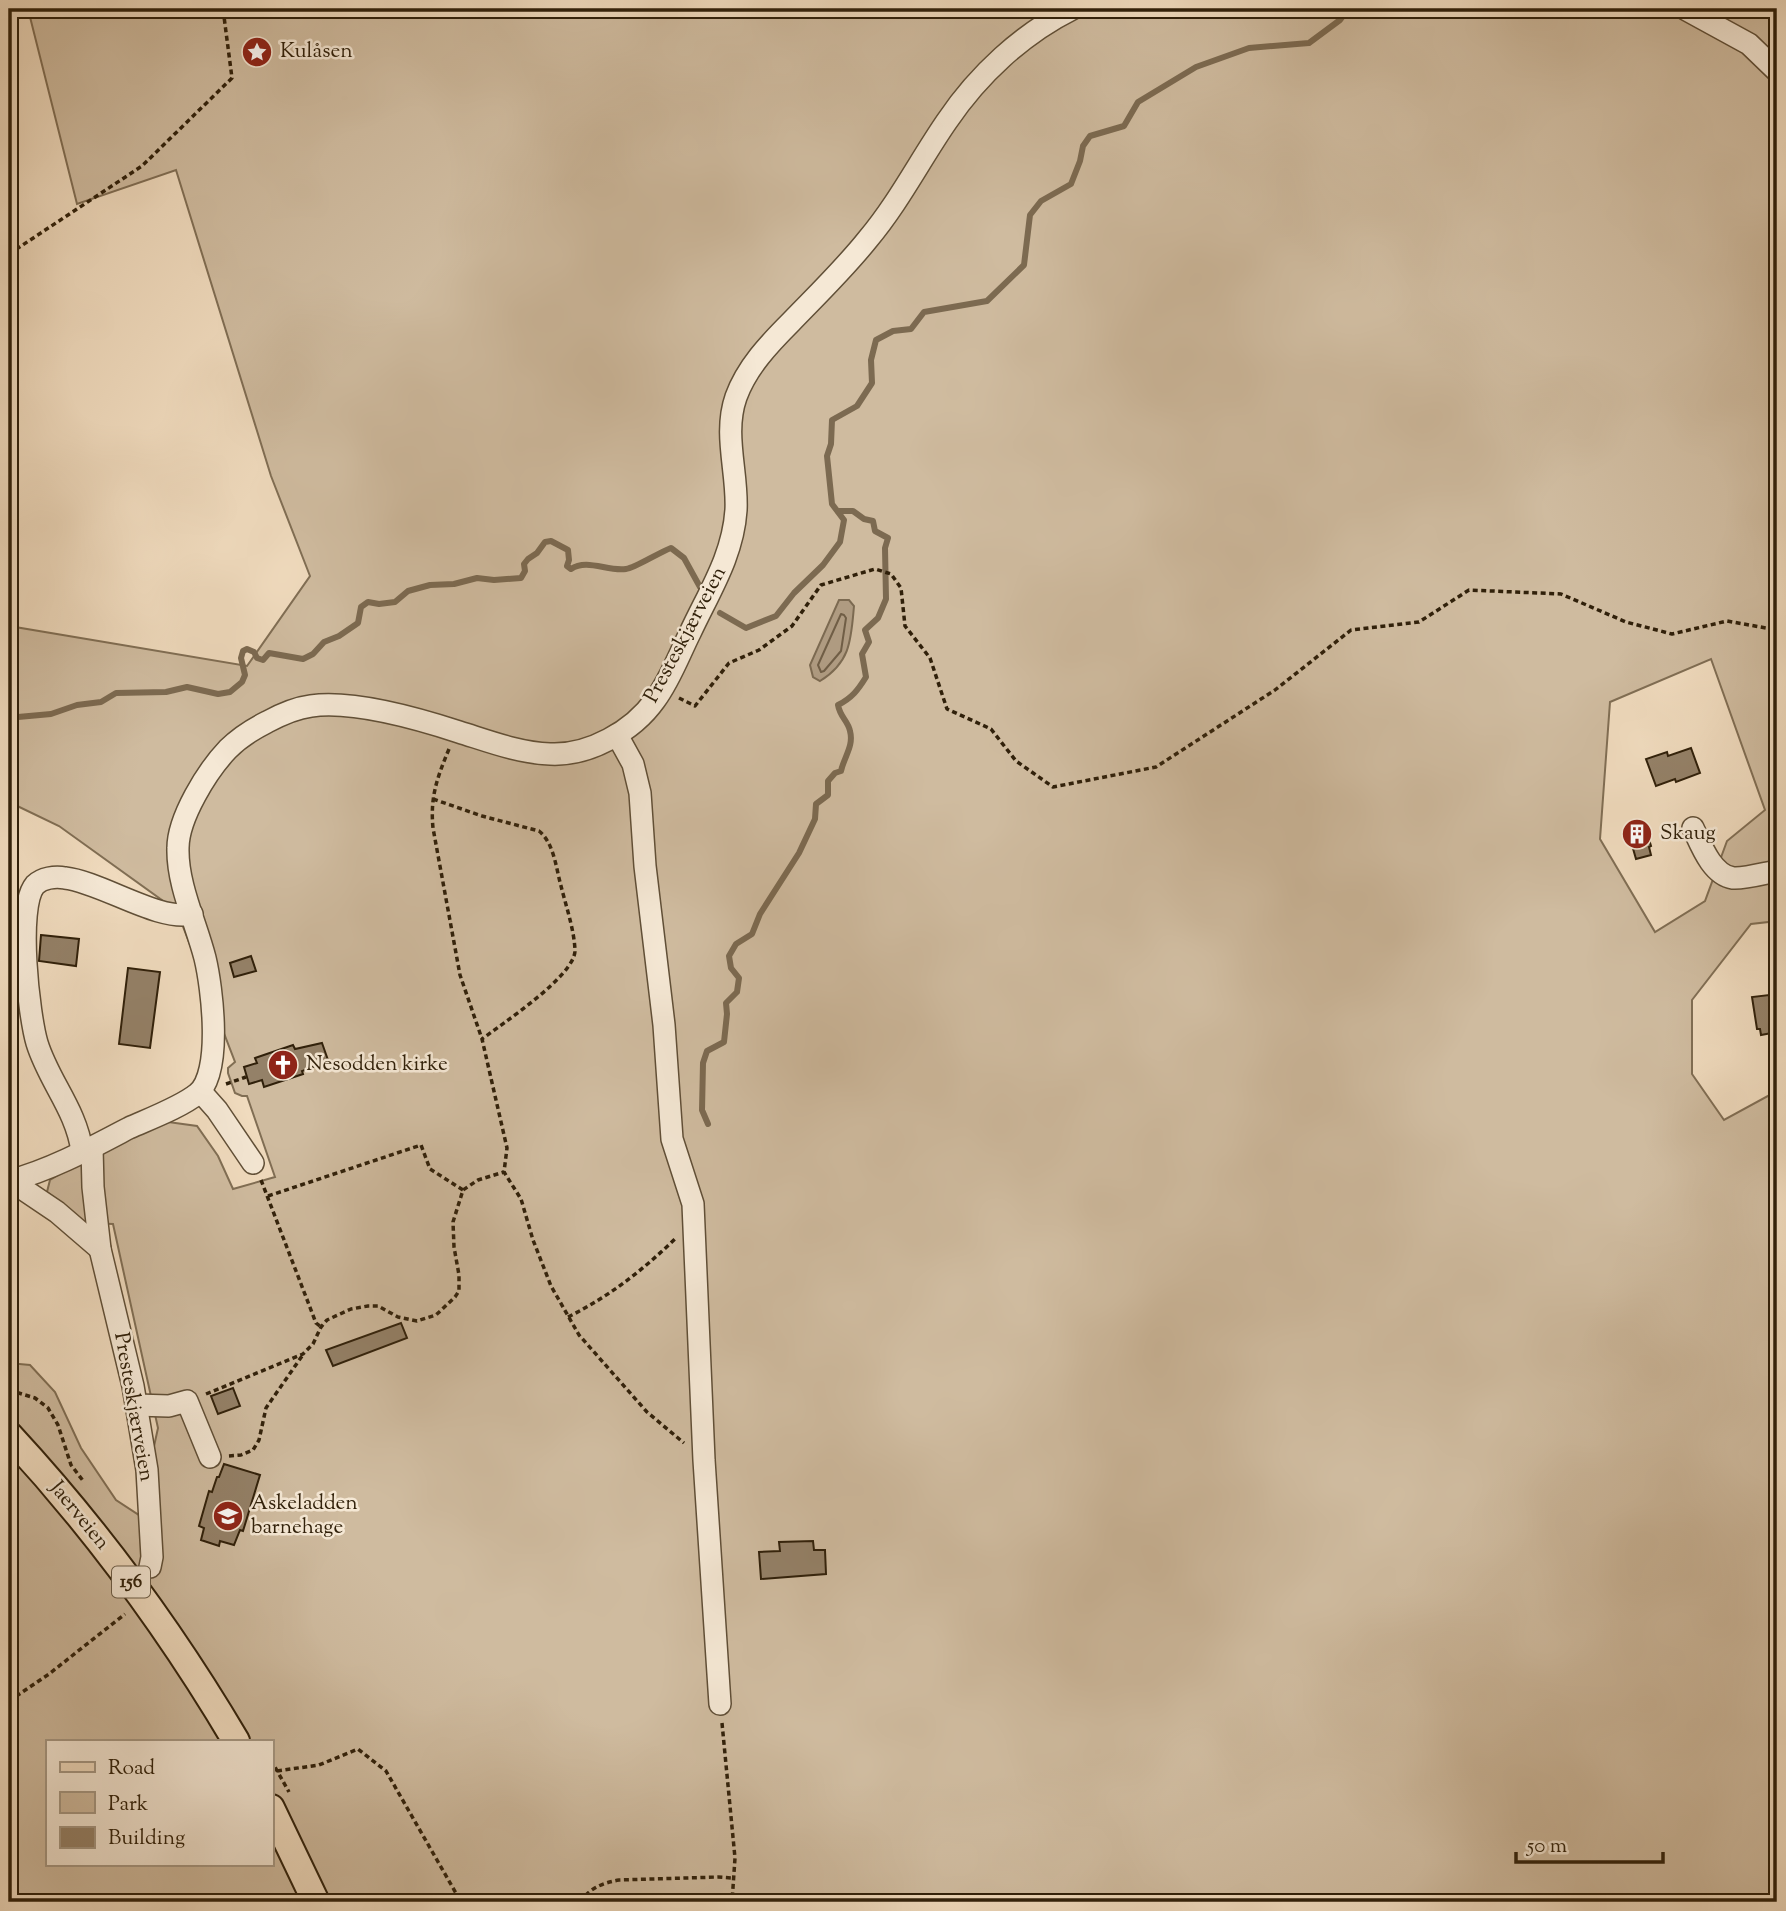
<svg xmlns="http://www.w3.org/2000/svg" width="1786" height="1911" font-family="'Sorts Mill Goudy',serif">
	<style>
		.green { fill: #cfbb9f; stroke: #806e54; stroke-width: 2; fill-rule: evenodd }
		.water { fill: #af9b81; stroke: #7c6a51; stroke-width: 2 }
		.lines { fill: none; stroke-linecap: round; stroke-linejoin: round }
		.shore { stroke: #705e46; stroke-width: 2 }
		.stream { stroke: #7c6a51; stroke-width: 6 }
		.building { fill: #948168; stroke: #30200a; stroke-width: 2 }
		.minor-casing { stroke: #604f37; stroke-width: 24 }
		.major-casing { stroke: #30200a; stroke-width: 30 }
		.path { stroke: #30200a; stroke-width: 3.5; stroke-dasharray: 5 3.5; stroke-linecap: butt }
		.minor { stroke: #f5e8d5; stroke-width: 21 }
		.major { stroke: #f0dbbe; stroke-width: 26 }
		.labels { text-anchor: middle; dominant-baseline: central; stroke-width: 5; stroke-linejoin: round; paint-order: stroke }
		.shield { fill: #f5e8d5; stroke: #6b5c47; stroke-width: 2 }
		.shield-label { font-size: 19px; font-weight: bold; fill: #30200a }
		.poi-label { font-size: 21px; fill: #30200a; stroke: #f5e8d5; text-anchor: start }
		.street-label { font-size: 21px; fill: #30200a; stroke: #f5e8d5 }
	</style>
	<rect width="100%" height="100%" fill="#f0dbbe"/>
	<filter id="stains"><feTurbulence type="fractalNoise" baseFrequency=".00286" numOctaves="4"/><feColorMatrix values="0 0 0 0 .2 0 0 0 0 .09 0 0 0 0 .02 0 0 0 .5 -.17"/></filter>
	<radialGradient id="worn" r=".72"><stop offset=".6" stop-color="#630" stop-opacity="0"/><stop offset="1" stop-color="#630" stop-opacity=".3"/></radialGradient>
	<path class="green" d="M 28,9 L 1777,9 L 1777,921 L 1751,924 L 1692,1000 L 1692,1074 L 1724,1120 L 1777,1091 L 1777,1902 L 9,1902 L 9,1363 L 30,1365 L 55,1392 L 81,1448 L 116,1500 L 139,1515 L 158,1428 L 113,1224 L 85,1223 L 47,1192 L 50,1180 L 125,1135 L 161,1121 L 197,1126 L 218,1156 L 233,1189 L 275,1177 L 247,1096 L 242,1096 L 235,1093 L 228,1073 L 228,1068 L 235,1062 L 177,911 L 59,826 L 9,802 L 9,626 L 247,666 L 310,576 L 271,476 L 176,170 L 77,204 ZM 1711,659 L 1765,810 L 1727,841 L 1705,901 L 1655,932 L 1600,839 L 1610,702 ZM 47,1741 L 271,1741 L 271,1864 L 47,1864 Z"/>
	<path class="water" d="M 839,600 L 849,600 L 854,606 C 851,639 851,662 820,681 L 813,677 L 810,665 Z"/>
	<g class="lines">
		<path class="shore" d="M 841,614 L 844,615 L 846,618 L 841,651 L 824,671 L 821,672 L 818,665 Z"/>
		<g class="stream">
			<path d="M 720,613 L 746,628 L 776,616 L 794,593 L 823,565 L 840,542 L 844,520 L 832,504 L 827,456 L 831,444 L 832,420 L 857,406 L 872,383 L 871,360 L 876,340 L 893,331 L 911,329 L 924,312 L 987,301 L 1024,265 L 1030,215 L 1041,201 L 1071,184 L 1080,161 L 1083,146 L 1090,136 L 1124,126 L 1138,102 L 1196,67 L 1249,48 L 1309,43 L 1340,20 L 1348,9"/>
			<path d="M 9,721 L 18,717 L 51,714 L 77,705 L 101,702 L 116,693 L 166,692 L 187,687 L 218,694 L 230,692 L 242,682 L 245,675 L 241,658 L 243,651 L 247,649 L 254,652 L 257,658 L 263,660 L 269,653 L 303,659 L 313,654 L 324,642 L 339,636 L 358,623 L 361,607 L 368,602 L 379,604 L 395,602 L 408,591 L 430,585 L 454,584 L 477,578 L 494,580 L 521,578 L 525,571 L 524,564 L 528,559 L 537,553 L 545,542 L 551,541 L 568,550 L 569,560 L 567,566 L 571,569 C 587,558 608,572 626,569 C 635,568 658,553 671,548 L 684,558 L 700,587"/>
			<path d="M 708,1124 L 702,1110 L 703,1063 L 707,1051 L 724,1042 L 727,1014 L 726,1003 L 737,992 L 739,978 L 731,968 L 729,956 L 736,944 L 752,934 L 760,914 L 799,853 L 815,819 L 816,804 L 828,795 L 828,781 L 835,773 L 841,771 C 844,757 854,746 850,731 C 848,721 840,717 838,705 C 852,698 858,690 866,677 L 862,654 L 869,642 L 865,630 L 878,618 L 886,599 L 885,548 L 888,538 L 875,531 L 873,521 L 864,519 L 853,511 L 838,511"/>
		</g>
	</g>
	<g class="building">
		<path d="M 1691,748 L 1700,773 L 1676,782 L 1675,779 L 1656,786 L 1646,759 L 1667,752 L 1668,756 Z"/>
		<path d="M 1645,826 L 1651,846 L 1649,847 L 1651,855 L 1636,859 L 1628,831 Z"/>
		<path d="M 41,935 L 79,939 L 76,966 L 39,961 Z"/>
		<path d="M 251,956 L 256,971 L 234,977 L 230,963 Z"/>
		<path d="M 128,968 L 160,972 L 150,1048 L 119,1044 Z"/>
		<path d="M 1769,995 L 1770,1002 L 1777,1000 L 1777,1032 L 1761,1035 L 1760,1029 L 1757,1029 L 1752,997 Z"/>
		<path d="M 322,1043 L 328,1060 L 315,1064 L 316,1066 L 302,1071 L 303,1074 L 264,1087 L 262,1080 L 249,1084 L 244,1067 L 257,1063 L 255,1058 L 293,1045 L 295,1049 Z"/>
		<path d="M 401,1323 L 407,1338 L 333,1366 L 326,1350 Z"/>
		<path d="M 233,1388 L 240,1406 L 218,1414 L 211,1396 Z"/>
		<path d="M 224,1464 L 260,1475 L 243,1531 L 240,1530 L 234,1545 L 220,1541 L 219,1546 L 201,1540 L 204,1528 L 199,1526 L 209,1491 L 212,1492 L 217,1477 L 219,1477 Z"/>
		<path d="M 813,1541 L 814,1550 L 825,1550 L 826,1574 L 761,1579 L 759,1552 L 780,1551 L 779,1542 Z"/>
	</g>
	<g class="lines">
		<g class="minor-casing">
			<g id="minor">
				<path d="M 1685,9 L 1749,44 L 1777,71"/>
				<path d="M 617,735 L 633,764 L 640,793 L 645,866 L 664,1025 L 672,1139 L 693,1204 L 704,1460 L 720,1704"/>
				<path d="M 1693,828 C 1701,845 1712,875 1733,878 C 1745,879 1765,873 1777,871"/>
				<path d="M 201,1092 L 217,1110 L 253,1163"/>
				<path d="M 92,1148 L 93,1187 L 100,1249 L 133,1386 L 147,1470 L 152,1557 L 150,1567"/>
				<path d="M 82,1151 C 76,1109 49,1082 37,1043 C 29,1016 16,907 35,885 C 42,878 55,876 65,878 C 101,882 159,922 192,914"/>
				<path d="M 9,1181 C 51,1170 91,1148 129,1128 C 149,1119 181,1107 197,1094 C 223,1074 212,987 205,958 C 196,923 177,884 178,848 C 178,818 207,771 228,749 C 239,738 253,729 267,722 C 280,715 295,708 311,706 C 352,700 419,719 459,732 C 488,741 519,753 550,754 C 589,756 633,731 655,700 C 670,680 679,655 690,633 C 709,592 733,556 736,510 C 738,473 723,434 736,397 C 747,367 769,344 791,322 C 817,295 845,268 868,239 C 899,202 920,160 947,121 C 978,75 1022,34 1072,9"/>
				<path d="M 11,1181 L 57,1212 L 100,1249"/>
				<path d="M 136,1405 L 169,1406 L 187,1401 L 210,1457"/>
			</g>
		</g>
		<g class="major-casing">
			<g id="major">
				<path d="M 9,1435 C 96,1529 171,1631 236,1741"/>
				<path d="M 271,1808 L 316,1902"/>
			</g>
		</g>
		<g class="path">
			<path d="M 9,254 L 142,166 L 232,78 L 223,9"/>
			<path d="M 679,698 L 695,706 L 729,663 L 759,650 L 792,626 L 821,585 L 875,569 L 891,574 L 901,588 L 905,626 L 930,658 L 947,709 L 991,729 L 1016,761 L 1053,787 L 1156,767 L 1275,690 L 1351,630 L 1419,622 L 1469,590 L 1561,594 L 1626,622 L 1672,634 L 1727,621 L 1777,630"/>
			<path d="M 449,749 C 437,778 430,797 433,828 L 460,975 L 482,1039 L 507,1148 L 504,1172 L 521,1199 L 533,1240 L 551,1286 L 579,1335 L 647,1412 L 684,1443"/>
			<path d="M 433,799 L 482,816 L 539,831 C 554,843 556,868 561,886 C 566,906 574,929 575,950 C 576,975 502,1024 482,1039"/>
			<path d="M 226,1084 L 246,1077"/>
			<path d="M 261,1180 L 316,1323 L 321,1327"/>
			<path d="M 268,1196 L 421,1145 L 430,1169 L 463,1190"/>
			<path d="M 568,1317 C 610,1296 643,1270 676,1238"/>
			<path d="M 9,1390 L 35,1398 L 48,1408 L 58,1425 L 71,1465 L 84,1482"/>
			<path d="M 206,1394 L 303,1354 L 313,1344 L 321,1327 L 327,1320 L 351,1309 L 368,1306 L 378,1306 L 398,1317 L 417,1321 L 436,1315 L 455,1297 L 459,1291 L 459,1275 L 454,1247 L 453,1222 L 463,1190 L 478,1180 L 504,1172"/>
			<path d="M 229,1456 L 241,1455 L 253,1450 L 259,1440 L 266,1408 L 302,1356"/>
			<path d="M 9,1701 L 49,1674 L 125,1614"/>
			<path d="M 722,1723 L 735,1858 L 732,1902"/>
			<path d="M 271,1760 L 289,1792"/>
			<path d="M 277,1771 L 319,1765 L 358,1749 L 386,1771 L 461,1902"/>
			<path d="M 580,1902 C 590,1888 602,1883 619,1880 L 718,1877 L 732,1878"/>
		</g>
		<use href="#minor" class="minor"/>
		<use href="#major" class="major"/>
	</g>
	<defs>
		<g id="sight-disc" transform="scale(1.575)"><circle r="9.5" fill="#8f2418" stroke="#f5e8d5"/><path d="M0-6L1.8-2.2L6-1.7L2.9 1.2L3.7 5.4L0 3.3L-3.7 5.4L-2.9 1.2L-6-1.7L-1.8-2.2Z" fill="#fff"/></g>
		<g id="building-disc" transform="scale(1.575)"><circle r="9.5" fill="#8f2418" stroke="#f5e8d5"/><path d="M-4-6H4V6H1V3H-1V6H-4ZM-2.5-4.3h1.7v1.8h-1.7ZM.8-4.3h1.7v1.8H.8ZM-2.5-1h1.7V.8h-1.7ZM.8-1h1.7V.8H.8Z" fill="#fff"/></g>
		<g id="church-disc" transform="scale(1.575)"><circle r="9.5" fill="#8f2418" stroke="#f5e8d5"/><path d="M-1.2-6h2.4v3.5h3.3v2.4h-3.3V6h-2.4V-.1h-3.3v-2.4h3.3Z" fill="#fff"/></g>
		<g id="school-disc" transform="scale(1.575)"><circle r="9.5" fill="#8f2418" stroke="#f5e8d5"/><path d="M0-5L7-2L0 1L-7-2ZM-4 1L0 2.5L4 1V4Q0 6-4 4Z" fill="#fff"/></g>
	</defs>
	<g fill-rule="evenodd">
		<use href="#sight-disc" x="257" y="52"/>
		<use href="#building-disc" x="1637" y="834"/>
		<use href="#church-disc" x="283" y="1065"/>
		<use href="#school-disc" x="228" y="1516"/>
	</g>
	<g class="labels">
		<rect class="shield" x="112" y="1566.5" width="38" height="31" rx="5"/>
		<g class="shield-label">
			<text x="131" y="1582">156</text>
		</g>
		<g class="poi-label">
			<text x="280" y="52">Kulåsen</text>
			<text x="1660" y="834">Skaug</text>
			<text x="306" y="1065">Nesodden kirke</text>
			<text x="251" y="1504">Askeladden<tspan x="251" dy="24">barnehage</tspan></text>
		</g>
		<g class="street-label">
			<text transform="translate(686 635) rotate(-62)">Presteskjærveien</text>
			<text transform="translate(133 1407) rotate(80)">Presteskjærveien</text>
			<text transform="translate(79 1516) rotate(51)">Jaerveien</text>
		</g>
	</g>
	<rect width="1786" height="1911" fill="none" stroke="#f0dbbe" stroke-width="35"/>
	<rect x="10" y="10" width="1765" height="1890" fill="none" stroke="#30200a" stroke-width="3.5"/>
	<rect x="18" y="18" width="1751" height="1876" fill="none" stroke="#30200a" stroke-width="2"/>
	<rect x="46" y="1740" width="228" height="126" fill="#f5e8d5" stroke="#a69884" stroke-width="2"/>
	<rect x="60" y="1762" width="35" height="10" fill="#f0dbbe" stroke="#a69884" stroke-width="2"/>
	<text x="108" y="1774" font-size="21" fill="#30200a">Road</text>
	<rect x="60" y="1792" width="35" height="21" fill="#cfbb9f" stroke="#a69884" stroke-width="2"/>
	<text x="108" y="1810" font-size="21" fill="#30200a">Park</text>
	<rect x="60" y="1827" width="35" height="21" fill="#948168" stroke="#a69884" stroke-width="2"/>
	<text x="108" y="1844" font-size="21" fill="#30200a">Building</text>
	<path d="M1516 1852v10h147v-10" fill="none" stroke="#30200a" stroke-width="3.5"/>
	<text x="1527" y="1852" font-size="21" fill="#30200a" stroke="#f5e8d5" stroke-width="5" paint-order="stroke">50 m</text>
	<rect width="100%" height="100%" filter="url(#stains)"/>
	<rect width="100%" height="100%" fill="url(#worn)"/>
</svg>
